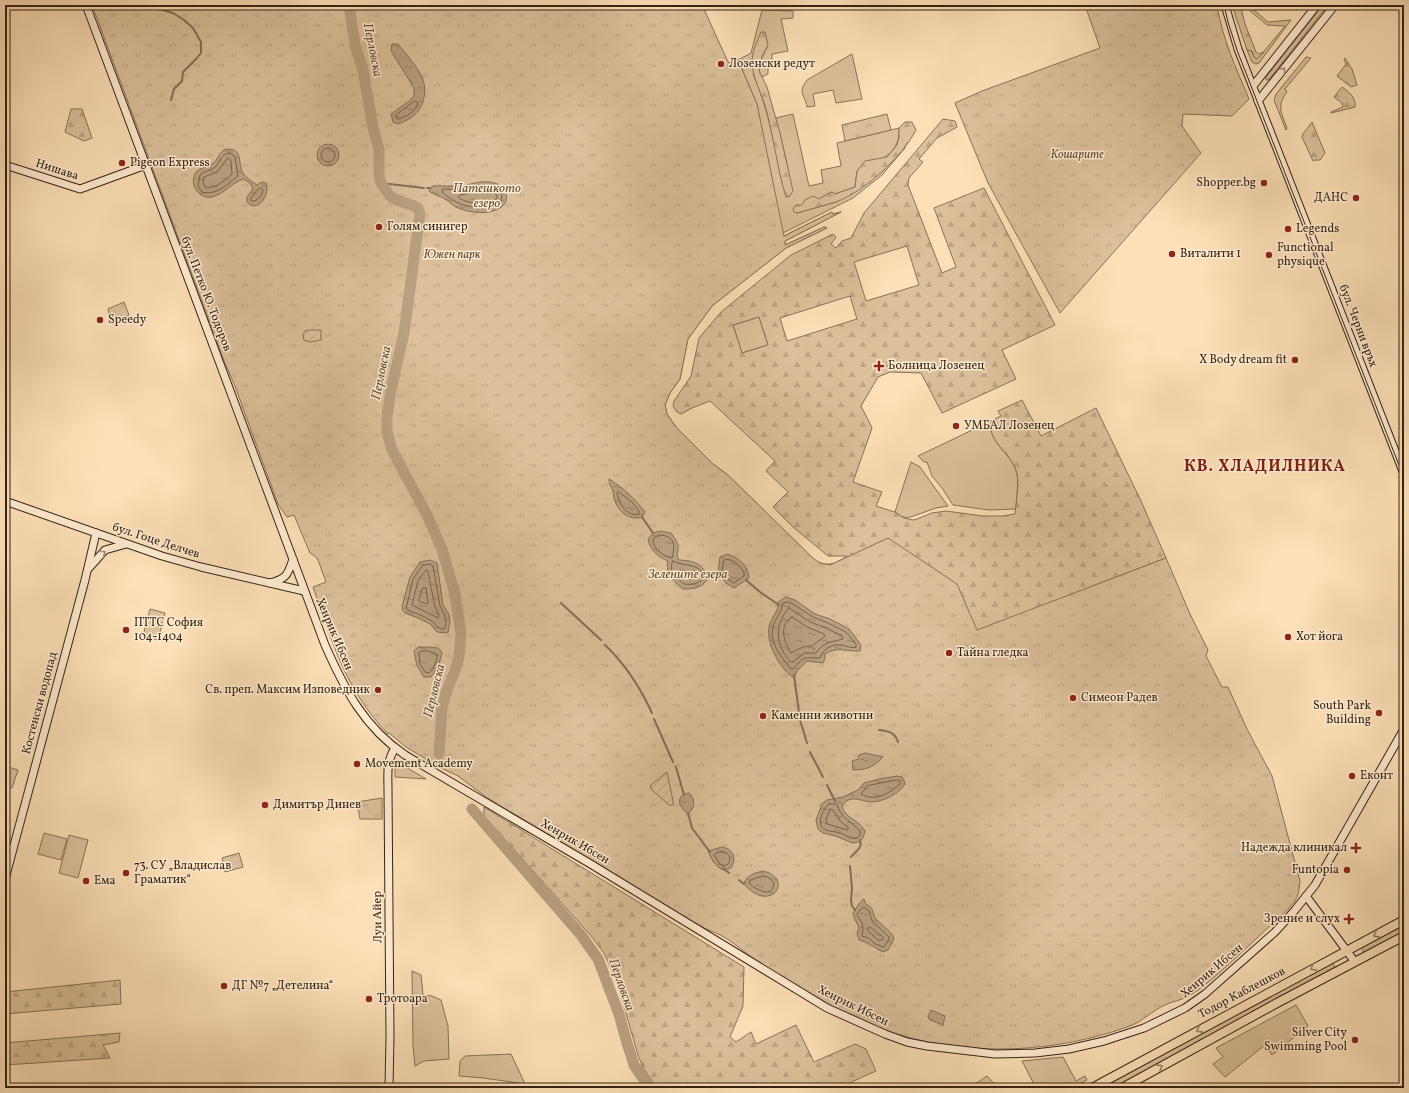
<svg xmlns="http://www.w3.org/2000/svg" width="1409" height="1093" font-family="Vollkorn,serif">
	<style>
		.grass { fill: #dbc09b; stroke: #887258 }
		.forest { fill: url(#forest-firs); stroke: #887258; fill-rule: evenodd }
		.park { fill: url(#park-tufts); stroke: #887258 }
		.garden { fill: url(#garden-furrows); stroke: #887258 }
		.water { fill: url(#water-ripples); stroke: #846e55 }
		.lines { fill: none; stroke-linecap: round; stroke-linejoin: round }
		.shore { stroke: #77624a; stroke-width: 1 }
		.stream { stroke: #846e55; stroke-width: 2 }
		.river { stroke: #b9a080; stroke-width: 11 }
		.secondary-casing { stroke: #352315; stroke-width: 9 }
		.primary-casing { stroke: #352315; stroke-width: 10 }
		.secondary { stroke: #feebd0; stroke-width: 7 }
		.primary { stroke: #fde0b7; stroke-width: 8 }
		.tram { stroke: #352315; stroke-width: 1 }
		.oneway { stroke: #a4917c }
		.oneway2 { stroke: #998266 }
		.poi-dot { fill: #8f2418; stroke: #feebd0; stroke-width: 1.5 }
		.labels { text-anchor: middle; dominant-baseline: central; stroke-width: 3; stroke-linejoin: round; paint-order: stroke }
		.poi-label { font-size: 12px; fill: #352315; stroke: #feebd0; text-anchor: start }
		.park-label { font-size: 12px; font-style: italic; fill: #5e4a36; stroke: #feebd0 }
		.street-label { font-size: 12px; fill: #352315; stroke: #feebd0 }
		.water-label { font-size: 13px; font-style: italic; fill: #634f3a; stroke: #feebd0 }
		.district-label { font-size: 16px; font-weight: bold; letter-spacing: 1px; fill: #7a1f14; stroke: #feebd0 }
	</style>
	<defs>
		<pattern id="forest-firs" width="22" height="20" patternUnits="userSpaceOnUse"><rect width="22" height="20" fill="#dbc09b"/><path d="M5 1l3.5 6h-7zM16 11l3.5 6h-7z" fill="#bda585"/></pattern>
		<pattern id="park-tufts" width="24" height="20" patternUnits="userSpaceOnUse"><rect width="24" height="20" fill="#dbc09b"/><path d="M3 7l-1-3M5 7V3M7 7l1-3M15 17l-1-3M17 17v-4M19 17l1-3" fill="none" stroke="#bda585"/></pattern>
		<pattern id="garden-furrows" width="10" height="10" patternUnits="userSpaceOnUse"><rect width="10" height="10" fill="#dbc09b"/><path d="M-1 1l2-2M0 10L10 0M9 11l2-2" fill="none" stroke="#bda585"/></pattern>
		<pattern id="water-ripples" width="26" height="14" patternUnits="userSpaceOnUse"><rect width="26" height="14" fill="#b9a080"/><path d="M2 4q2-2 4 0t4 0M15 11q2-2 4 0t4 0" fill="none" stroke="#978268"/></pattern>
	</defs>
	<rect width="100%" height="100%" fill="#fde0b7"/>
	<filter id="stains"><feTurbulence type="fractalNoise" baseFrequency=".005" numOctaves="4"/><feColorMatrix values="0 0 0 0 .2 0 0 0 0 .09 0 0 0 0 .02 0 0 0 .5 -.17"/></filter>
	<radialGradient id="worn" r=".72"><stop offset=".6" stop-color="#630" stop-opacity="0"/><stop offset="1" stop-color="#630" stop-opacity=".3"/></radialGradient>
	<g class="grass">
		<path d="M 1248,5 L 1268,22 L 1291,20 L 1259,63 L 1256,64 L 1252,62 L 1247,50 L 1251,50 L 1253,55 L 1260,56 L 1285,26 L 1267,25 L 1249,10 Z"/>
		<path d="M 1323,5 L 1328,5 L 1271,77 L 1268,80 L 1266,80 L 1266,77 Z"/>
		<path d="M 762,10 L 793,11 L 793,18 L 781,19 L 788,51 L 772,54 L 772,60 L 768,63 L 768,74 L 762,77 L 759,71 L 762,57 L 768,45 L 753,74 C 768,108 775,146 782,183 L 788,168 L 776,118 L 793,114 L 809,186 L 823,183 L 821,170 L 841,166 L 837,143 L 899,128 C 901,155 878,161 857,171 L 855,187 L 835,194 L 831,192 L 797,213 L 836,202 L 883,171 L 905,146 L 905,148 L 882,175 L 853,198 L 783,233 L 784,236 L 832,212 L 833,214 L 841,212 L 785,241 L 785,245 L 824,227 L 827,228 L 786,248 L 736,287 L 777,227 L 757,104 L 738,60 L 751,53 Z"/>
		<path d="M 852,54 L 862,99 L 836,103 L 833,90 L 813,94 L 815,106 L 807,107 C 805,94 797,94 807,80 Z"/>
		<path d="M 1306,57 L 1311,58 L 1285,89 L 1287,92 C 1276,106 1282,114 1287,128 L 1286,130 L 1274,100 L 1276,94 Z"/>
		<path d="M 759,317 L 768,345 L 742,353 L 733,325 Z"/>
		<path d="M 991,421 C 987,444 1013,453 1017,474 C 1019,483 1016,499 1016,509 L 989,510 L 953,505 L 942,488 L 932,476 L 927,462 L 924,462 L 918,456 Z"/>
		<path d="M 911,462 L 920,467 L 948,506 L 936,508 L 908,518 L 900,516 L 895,512 Z"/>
		<path d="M 150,609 L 165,613 L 158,640 L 143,636 Z"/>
		<path d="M 397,765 L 404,766 L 426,779 L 395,777 L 395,767 Z"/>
		<path d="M 5,766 L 18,770 L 12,788 L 5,786 Z"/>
		<path d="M 44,833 L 67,839 L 61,860 L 38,854 Z"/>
		<path d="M 69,835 L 88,840 L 78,878 L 59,873 Z"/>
		<path d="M 1404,925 L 1404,932 L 1364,953 L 1361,948 Z"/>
		<path d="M 1333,963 L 1335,968 L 1198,1042 L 1115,1088 L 1099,1088 Z"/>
		<path d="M 412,971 L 421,975 L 423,995 L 432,996 L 441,1000 L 448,1026 L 449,1059 L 424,1061 L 415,1066 L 413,1045 Z"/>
		<path d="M 1296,1005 L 1308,1026 L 1272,1055 L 1265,1045 L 1225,1077 L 1213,1064 L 1223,1057 L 1216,1048 Z"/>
		<path d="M 511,1054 L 525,1084 L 483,1078 L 459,1076 L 460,1061 L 465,1056 Z"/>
		<path d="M 1063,1057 L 1076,1081 L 1085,1076 L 1087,1080 L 1071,1088 L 1036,1088 L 1022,1061 Z"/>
	</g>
	<g class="forest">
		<path d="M 1236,6 L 1239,6 L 1241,8 L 1245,24 L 1256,52 L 1259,54 L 1264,52 L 1257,59 L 1254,57 L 1252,51 L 1247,50 L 1234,11 L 1234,7 Z"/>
		<path d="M 761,32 L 765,32 L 768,45 L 762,57 L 759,71 L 767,87 L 780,133 L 793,191 L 789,197 L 786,197 C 777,168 774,138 766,109 C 762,94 752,77 752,62 C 752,52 757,41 761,32 Z"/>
		<path d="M 1345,58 L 1352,69 L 1357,85 L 1351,87 L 1337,76 L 1346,64 L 1344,60 Z"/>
		<path d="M 1342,87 C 1350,93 1356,97 1355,107 L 1331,113 L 1331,112 L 1343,107 L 1342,103 L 1334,97 Z"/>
		<path d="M 71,109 L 82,109 L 92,138 L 84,141 L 65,132 Z"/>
		<path d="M 943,119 L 955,121 L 957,127 L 937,138 L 919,159 L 923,162 L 909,178 L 908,185 L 942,273 L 956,267 L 934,208 L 984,188 L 1055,325 L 1002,350 L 1016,379 L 942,413 L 921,373 L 890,372 L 878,377 L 861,406 L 872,428 L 853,482 L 882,492 L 876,506 L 895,512 L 904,518 L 913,520 L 917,519 L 932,513 L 946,511 L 983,516 L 1002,516 L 1015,514 C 1016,505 1019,483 1017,474 C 1013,453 987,443 991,421 L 1001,416 L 998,411 L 1022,400 L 1041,436 L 1096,408 L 1141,501 L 1166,558 L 1093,586 L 955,681 L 529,316 L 736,287 L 712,306 L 688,339 L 680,379 L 670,393 L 665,405 L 667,414 L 676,427 L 713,464 L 728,475 L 813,559 C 827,568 835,564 847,556 L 828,556 L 793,527 L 773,507 L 788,492 L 766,471 L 775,461 L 710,401 L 692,408 L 681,414 L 677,412 L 673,406 L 674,401 L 691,376 L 699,338 L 721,312 L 791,255 L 833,234 L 836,237 L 831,244 L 836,248 L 842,241 L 851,238 L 864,213 ZM 907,246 L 919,285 L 866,301 L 854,262 ZM 850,296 L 857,319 L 787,341 L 780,318 ZM 759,317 L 768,345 L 742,353 L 733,325 Z"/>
		<path d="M 905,122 L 912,122 L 916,130 C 902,157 864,192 836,202 C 823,206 810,209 797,213 L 794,212 L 793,209 L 796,205 L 802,205 L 805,200 L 813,196 L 819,199 L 831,192 L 835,194 L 855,187 L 857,171 L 865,161 L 887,157 L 897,145 L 899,137 L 899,128 Z"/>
		<path d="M 1312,122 L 1325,153 L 1320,160 L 1315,160 L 1313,161 L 1302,137 L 1303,134 Z"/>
		<path d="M 484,807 L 744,967 L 743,1006 L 730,1037 L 736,1042 L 751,1032 L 756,1044 L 796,1025 L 814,1062 L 855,1044 L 866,1049 L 876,1071 L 838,1088 L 657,1088 L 643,1068 L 638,1055 L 616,979 L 604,953 L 592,937 L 484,816 Z"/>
		<path d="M 120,980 L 121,1004 L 5,1014 L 5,992 Z"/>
		<path d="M 120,1033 L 119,1042 L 103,1045 L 110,1058 L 5,1065 L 5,1043 Z"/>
		<path d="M 987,1076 L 998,1088 L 969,1088 Z"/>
	</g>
	<g class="park">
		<path d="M 92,5 L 704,5 L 703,7 L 728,62 L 731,63 L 738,60 L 757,104 L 784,236 L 832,212 L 833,214 L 841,212 L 785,241 L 785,245 L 824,227 L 827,228 L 786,248 L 712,306 L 688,339 L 680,379 L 670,393 L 665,405 L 667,414 L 676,427 L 713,464 L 728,475 L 814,559 L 820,563 L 830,565 L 888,538 L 957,584 L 977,630 L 1166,558 L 1190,614 L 1208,650 L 1206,656 L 1222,687 L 1228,687 L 1247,729 L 1272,776 L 1300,881 C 1299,888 1299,895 1295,901 C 1288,910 1278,919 1270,926 C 1256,939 1241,953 1227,966 C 1213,978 1199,992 1182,999 C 1177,1001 1171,1002 1165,1005 C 1153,1010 1142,1022 1130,1026 C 1039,1059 932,1058 845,1013 C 830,1005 815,996 800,987 C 787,979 773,972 761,964 C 751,958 743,950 733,943 C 723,935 711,931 699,926 L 486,797 L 458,776 L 439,767 L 406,747 L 389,733 L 388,734 C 345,689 333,644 313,587 L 326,582 L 318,560 L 316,557 L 310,553 L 294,515 L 287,517 L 278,504 L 235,386 L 224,361 Z"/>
		<path d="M 1085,5 L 1217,5 C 1222,38 1236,68 1249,99 L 1232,116 L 1183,114 L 1182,126 L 1201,153 L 1060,313 L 988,183 L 955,103 L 982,91 L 1100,48 Z"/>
		<path d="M 887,114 L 891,130 L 845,141 L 842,125 Z"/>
		<path d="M 124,302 L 129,315 L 113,324 L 111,323 L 108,309 Z"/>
		<path d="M 382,798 L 382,819 L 360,819 L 357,802 Z"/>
		<path d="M 239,853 L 243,867 L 225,872 L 222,858 Z"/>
	</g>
	<g class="garden">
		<path d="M 309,330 L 321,330 L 321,340 L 310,342 L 304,340 L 303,335 L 305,331 Z"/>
		<path d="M 667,772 L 673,801 L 673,805 L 669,805 L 651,789 L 651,785 Z"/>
	</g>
	<g class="water">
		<path d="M 392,44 L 398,44 C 406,54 416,65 422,77 C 428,91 424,108 412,117 C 408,120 403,122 398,124 L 393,122 L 391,114 L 409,101 L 414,96 L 414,88 L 391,51 Z"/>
		<circle cx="328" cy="155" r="11"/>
		<path d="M 227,149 C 244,149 237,163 243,173 C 246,178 252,182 257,185 L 262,182 L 266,183 C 271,195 257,214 247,202 L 247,197 L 253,189 L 250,183 L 243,179 C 232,183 224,194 212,197 C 197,200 187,180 198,170 C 202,167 208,167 212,164 C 219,160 218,151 227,149 Z"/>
		<path d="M 475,183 C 481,182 488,181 494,183 C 506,185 512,201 500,208 C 490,215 469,213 458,208 C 453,206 450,202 445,199 C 441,196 433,195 429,191 L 430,188 L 433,186 L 462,186 Z"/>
		<path d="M 609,479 C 624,488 635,499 645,512 L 642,517 C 629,521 619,512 615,501 C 613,498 614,494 613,491 C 611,486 609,485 609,479 Z"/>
		<path d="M 660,531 L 671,533 C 677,541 680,546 677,555 L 679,560 C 695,561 701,563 709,578 C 700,588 696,589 683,589 C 673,581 665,574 668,561 C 658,557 650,550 648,539 L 653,533 Z"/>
		<path d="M 727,554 C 739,558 748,565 749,578 L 734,588 L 726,583 L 718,572 L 720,557 Z"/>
		<path d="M 430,560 L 437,563 L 443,605 L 448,613 L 450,621 L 448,632 L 447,633 L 437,632 L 430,624 L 418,618 L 405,613 L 403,611 L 402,606 L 410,577 L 420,562 Z"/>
		<path d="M 786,597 L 795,600 L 815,614 L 830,619 L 849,629 L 861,645 L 860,651 C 846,652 838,646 825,654 L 825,659 L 823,663 L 807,661 L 797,671 L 794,678 C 780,669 766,644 769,627 C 770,621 775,614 778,608 L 777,603 Z"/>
		<path d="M 418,647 L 428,647 L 438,648 L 442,652 C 440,662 438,669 431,677 L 424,677 L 417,666 L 414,651 Z"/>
		<path d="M 865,753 L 883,757 C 874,767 866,770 853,770 L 852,761 L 858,759 L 859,755 Z"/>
		<path d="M 897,776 L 902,777 L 904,780 L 905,784 C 899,794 883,802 871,802 C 861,801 849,794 842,806 C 844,815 852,818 858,823 C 861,825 863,828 865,831 L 863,838 L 859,842 L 852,843 L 836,836 L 823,833 L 818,829 L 816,820 L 822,804 L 827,800 L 843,797 L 858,790 L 864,783 L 879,779 Z"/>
		<path d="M 689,793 C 696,801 695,807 688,814 C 679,807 674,796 689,793 Z"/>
		<path d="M 722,847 C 732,849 733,853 734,861 L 731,868 L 723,870 C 714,865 712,860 708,851 Z"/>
		<path d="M 763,871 C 795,878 771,915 744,884 C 746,875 755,873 763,871 Z"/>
		<path d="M 864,899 L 865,903 L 872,909 L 875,918 L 892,934 L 894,939 L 888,950 L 883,952 C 875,948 868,942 859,940 L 857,932 L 859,929 C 858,923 854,920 853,913 C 857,908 858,903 864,899 Z"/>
		<path d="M 931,1010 L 945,1016 L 943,1025 L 930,1020 L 928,1017 Z"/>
	</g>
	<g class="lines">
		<g class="shore">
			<path d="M 415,101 L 417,102 L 418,104 L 415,109 L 410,114 L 399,119 L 396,118 L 396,115 Z"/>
			<circle cx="328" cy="155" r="7"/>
			<path d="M 230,153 L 235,157 L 238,176 C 228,184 216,196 202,192 L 198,186 L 200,175 C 204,171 209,171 214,168 C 221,163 220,153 230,153 Z"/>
			<path d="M 228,158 L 231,161 L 232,174 C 225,180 215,190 205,187 L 203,182 L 204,177 L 217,172 Z"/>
			<path d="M 476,187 C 486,186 495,184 502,194 L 501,202 C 497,206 492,207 486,207 C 468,209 454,203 442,192 L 443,189 L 463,190 Z"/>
			<path d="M 261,188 L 263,190 L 261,196 L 255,201 L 251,201 L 251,198 L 257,190 Z"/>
			<path d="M 492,191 L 497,195 L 497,198 C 491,206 465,204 458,197 L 460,195 L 477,192 Z"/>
			<path d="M 619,492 L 633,503 L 639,511 L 639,514 C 627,517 619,504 617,493 Z"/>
			<path d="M 660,535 C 676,536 675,547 672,558 C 663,556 654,550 653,540 L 655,537 Z"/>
			<path d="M 724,560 C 733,557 739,566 744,572 L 744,576 L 734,583 L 729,580 L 722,571 Z"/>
			<path d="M 673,561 C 683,567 701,562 704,578 C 698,584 692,585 684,584 C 677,578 667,571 673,561 Z"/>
			<path d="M 430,564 L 433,566 L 440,606 L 444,614 L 446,621 L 445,628 L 443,629 C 437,629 436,623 430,620 C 423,615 413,613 406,609 L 413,579 L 422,566 Z"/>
			<path d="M 427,570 L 428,572 L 435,607 L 439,615 L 438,618 L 412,605 L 418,581 L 425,571 Z"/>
			<path d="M 680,570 L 695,572 L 698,577 C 690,582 684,579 678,573 Z"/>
			<path d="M 423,588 L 426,588 L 428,603 L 426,604 L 419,601 Z"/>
			<path d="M 787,602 L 793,604 L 813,617 L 828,623 L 846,632 L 856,644 L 856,647 C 850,649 846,645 840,645 C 830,644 823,650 820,658 C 804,658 805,655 793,669 L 791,669 C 780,655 766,640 775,621 C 778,616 782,611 782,604 Z"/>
			<path d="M 789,608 L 810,622 L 826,628 L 842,636 L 843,639 C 832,642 823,642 816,653 L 804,653 L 793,662 L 791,662 C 775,646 774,624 789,608 Z"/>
			<path d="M 792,617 L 807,627 L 824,634 L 825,636 L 812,646 L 803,647 L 791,653 C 784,641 778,626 792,617 Z"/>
			<path d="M 421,651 L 428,651 L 437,654 C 437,661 435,667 429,673 L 425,672 L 420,664 L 419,653 Z"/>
			<path d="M 897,780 L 900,781 L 900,784 C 889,794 874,802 861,794 L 867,786 Z"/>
			<path d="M 829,804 L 837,804 C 841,819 851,821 860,831 L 860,836 L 857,838 C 851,840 846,835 840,833 C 835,831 829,832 824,829 C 816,824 823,808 829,804 Z"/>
			<path d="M 831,809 L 833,810 L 841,822 L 848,827 L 848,830 L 827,824 L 826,820 Z"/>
			<path d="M 722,852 C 729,852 732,858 728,864 L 724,866 L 720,864 L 714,855 L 716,853 Z"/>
			<path d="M 763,876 L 768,877 L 774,883 C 773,899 756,890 749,883 L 751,880 Z"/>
			<path d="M 862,908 L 864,907 L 869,911 L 872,921 L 889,937 L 889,939 L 884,947 L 875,944 L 869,938 L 862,936 L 863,929 L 862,923 L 857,915 Z"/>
			<path d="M 870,927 L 883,937 L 883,940 L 878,940 L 869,932 L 868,928 Z"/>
		</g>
		<g class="stream">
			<path d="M 152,5 L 155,8 L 173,13 L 184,20 L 193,28 L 201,42 L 201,53 L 197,58 L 183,72 L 182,81 L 174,89 L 171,100"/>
			<path d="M 381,183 L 424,188"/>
			<path d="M 427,188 L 430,188"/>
			<path d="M 642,517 L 653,533"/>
			<path d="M 746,580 L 760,592 L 779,605"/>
			<path d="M 561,603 L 601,640"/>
			<path d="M 605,645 C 625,664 641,689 652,713"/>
			<path d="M 794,675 L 800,720 L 807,743"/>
			<path d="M 654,719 L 673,762"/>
			<path d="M 879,730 C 888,731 895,732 898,742"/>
			<path d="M 810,752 L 823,777"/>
			<path d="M 676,767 L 684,795"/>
			<path d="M 827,785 L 835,801"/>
			<path d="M 688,813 L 692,828 L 710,852"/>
			<path d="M 851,857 C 855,851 863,849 860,840"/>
			<path d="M 850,866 L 852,888 L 851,900 L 852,906 L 855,910"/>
			<path d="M 723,868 L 729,873"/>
			<path d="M 739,880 L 744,884"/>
		</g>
		<g class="river">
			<path d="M 349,5 L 355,45 L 363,70 L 373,128 L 379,149 L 379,176 L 381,183 L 389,195 L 394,199 L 414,206 L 418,208 L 420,214 L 404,333 L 391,390 L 387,416 L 387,432 L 392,450 L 426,513 L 442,549 L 455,594 L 461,634 L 459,657 L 455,671 L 446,693 L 442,709 L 439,754"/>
			<path d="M 472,809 L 581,935 L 598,959 L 619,1014 L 627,1043 L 634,1065 L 650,1088"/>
		</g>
		<g class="secondary-casing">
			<g id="secondary">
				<path d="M 86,5 L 325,645 C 345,690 364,727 405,755 L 589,863 L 827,1008 L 885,1034 L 907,1042 L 927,1046 L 995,1054 L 1035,1053 L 1069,1049 L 1104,1041 L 1144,1028 L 1185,1008 L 1205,994 L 1275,932 L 1295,910 L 1315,885 L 1404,729"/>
				<path d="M 1225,5 L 1238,49 L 1404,474"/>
				<path d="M 1253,86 L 1317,5"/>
				<path d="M 1258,101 L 1335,5"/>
				<path d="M 5,165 L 80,189 L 146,165"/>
				<path d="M 5,501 L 162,556 L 201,567 L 304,591"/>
				<path d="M 89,568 L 105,550 L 126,544"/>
				<path d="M 270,583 C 286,579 288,575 293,559"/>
				<path d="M 5,879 L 85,580 L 96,533"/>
				<path d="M 1306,896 L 1355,962"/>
				<path d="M 389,1088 L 390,1037 L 388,790 C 388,774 386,762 395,748"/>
			</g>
		</g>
		<g class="primary-casing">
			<g id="primary">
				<path d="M 1092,1088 L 1404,920"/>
				<path d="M 1122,1088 L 1277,1003 L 1404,936"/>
			</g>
		</g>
		<use href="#secondary" class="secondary"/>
		<use href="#primary" class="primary"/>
		<path class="tram" d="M 1224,5 L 1228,22 L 1237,50 L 1404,478"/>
	</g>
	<defs><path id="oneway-chevron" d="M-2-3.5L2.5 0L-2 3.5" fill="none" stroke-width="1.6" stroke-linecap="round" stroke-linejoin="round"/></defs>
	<g class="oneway">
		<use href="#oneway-chevron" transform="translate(1283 70) rotate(-52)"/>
		<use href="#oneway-chevron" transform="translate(103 553) rotate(-38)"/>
	</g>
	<g class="oneway2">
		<use href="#oneway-chevron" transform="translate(1376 935) rotate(152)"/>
		<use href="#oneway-chevron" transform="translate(1313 968) rotate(151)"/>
		<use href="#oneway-chevron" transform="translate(1199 1030) rotate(152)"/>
		<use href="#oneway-chevron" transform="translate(1160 1067) rotate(-29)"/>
	</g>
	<g class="poi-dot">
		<circle cx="721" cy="64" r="4"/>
		<circle cx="122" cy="163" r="4"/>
		<circle cx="1264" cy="183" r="4"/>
		<circle cx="1356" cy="198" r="4"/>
		<circle cx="379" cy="227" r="4"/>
		<circle cx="1288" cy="229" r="4"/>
		<circle cx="1172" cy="254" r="4"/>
		<circle cx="1269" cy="255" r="4"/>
		<circle cx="100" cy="320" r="4"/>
		<circle cx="1295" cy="360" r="4"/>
		<path d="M877 360h4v4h4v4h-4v4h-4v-4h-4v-4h4z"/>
		<circle cx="956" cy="426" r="4"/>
		<circle cx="126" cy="630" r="4"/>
		<circle cx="1288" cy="637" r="4"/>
		<circle cx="949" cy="653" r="4"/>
		<circle cx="378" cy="690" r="4"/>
		<circle cx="1073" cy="698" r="4"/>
		<circle cx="1379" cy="713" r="4"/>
		<circle cx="763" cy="716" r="4"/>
		<circle cx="357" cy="764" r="4"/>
		<circle cx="1352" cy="776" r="4"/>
		<circle cx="265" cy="805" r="4"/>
		<path d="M1354 842h4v4h4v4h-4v4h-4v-4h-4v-4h4z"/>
		<circle cx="1347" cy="870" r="4"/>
		<circle cx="126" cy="873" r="4"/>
		<circle cx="86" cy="881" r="4"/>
		<path d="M1347 913h4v4h4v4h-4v4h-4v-4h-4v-4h4z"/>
		<circle cx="224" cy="986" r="4"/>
		<circle cx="369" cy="999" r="4"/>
		<circle cx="1355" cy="1040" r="4"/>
	</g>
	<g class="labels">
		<g class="poi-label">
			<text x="729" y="64">Лозенски редут</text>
			<text x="130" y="163">Pigeon Express</text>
			<text x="1256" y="183" text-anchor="end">Shopper.bg</text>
			<text x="1348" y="198" text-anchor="end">ДАНС</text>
			<text x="387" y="227">Голям синигер</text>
			<text x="1296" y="229">Legends</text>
			<text x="1277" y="248">Functional<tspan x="1277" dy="14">physique</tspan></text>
			<text x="1180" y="254">Виталити 1</text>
			<text x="108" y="320">Speedy</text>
			<text x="1287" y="360" text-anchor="end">X Body dream fit</text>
			<text x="888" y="366">Болница Лозенец</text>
			<text x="964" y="426">УМБАЛ Лозенец</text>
			<text x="134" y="623">ПТТС София<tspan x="134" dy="14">104-1404</tspan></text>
			<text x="1296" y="637">Хот йога</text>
			<text x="957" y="653">Тайна гледка</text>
			<text x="370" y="690" text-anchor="end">Св. преп. Максим Изповедник</text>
			<text x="1081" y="698">Симеон Радев</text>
			<text x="1371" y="706" text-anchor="end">South Park<tspan x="1371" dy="14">Building</tspan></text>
			<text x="771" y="716">Каменни животни</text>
			<text x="365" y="764">Movement Academy</text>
			<text x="1360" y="776">Еконт</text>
			<text x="273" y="805">Димитър Динев</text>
			<text x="1347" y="848" text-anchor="end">Надежда клиникал</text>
			<text x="134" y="866">73. СУ „Владислав<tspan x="134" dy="14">Граматик“</tspan></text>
			<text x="1339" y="870" text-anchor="end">Funtopia</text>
			<text x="94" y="881">Ема</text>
			<text x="1340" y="919" text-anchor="end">Зрение и слух</text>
			<text x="232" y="986">ДГ №7 „Детелина“</text>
			<text x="377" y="999">Тротоара</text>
			<text x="1347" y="1033" text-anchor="end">Silver City<tspan x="1347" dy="14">Swimming Pool</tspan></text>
		</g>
		<g class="park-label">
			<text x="1077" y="155">Кошарите</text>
			<text x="452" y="255">Южен парк</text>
		</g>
		<g class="street-label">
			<text transform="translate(57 170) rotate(18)">Нишава</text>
			<text transform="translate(206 294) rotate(69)">бул. Петко Ю. Тодоров</text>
			<text transform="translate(1358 326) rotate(69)">бул. Черни връх</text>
			<text transform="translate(156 541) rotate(18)">бул. Гоце Делчев</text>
			<text transform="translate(334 634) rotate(67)">Хенрик Ибсен</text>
			<text transform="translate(40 703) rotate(-75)">Костенски водопад</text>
			<text transform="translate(575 842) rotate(30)">Хенрик Ибсен</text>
			<text transform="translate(378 917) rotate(-91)">Луи Айер</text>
			<text transform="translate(1212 971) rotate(-40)">Хенрик Ибсен</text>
			<text transform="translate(1242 993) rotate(-28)">Тодор Каблешков</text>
			<text transform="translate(853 1006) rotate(26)">Хенрик Ибсен</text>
		</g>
		<g class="water-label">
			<text transform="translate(372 50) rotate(79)">Перловска</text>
			<text x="487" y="189">Патешкото<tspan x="487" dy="15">езеро</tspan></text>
			<text transform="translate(382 373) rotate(-78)">Перловска</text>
			<text x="688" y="575">Зелените езера</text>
			<text transform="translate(435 691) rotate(-76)">Перловска</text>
			<text transform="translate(621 985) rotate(71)">Перловска</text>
		</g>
		<g class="district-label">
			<text x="1265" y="467">КВ. ХЛАДИЛНИКА</text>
		</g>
	</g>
	<rect width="1409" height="1093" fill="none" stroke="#fde0b7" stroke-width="20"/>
	<rect x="6" y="6" width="1397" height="1081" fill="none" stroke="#352315" stroke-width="2"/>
	<rect x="10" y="10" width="1389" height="1073" fill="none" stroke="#352315"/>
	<rect width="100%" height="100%" filter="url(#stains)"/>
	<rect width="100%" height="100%" fill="url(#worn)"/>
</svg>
